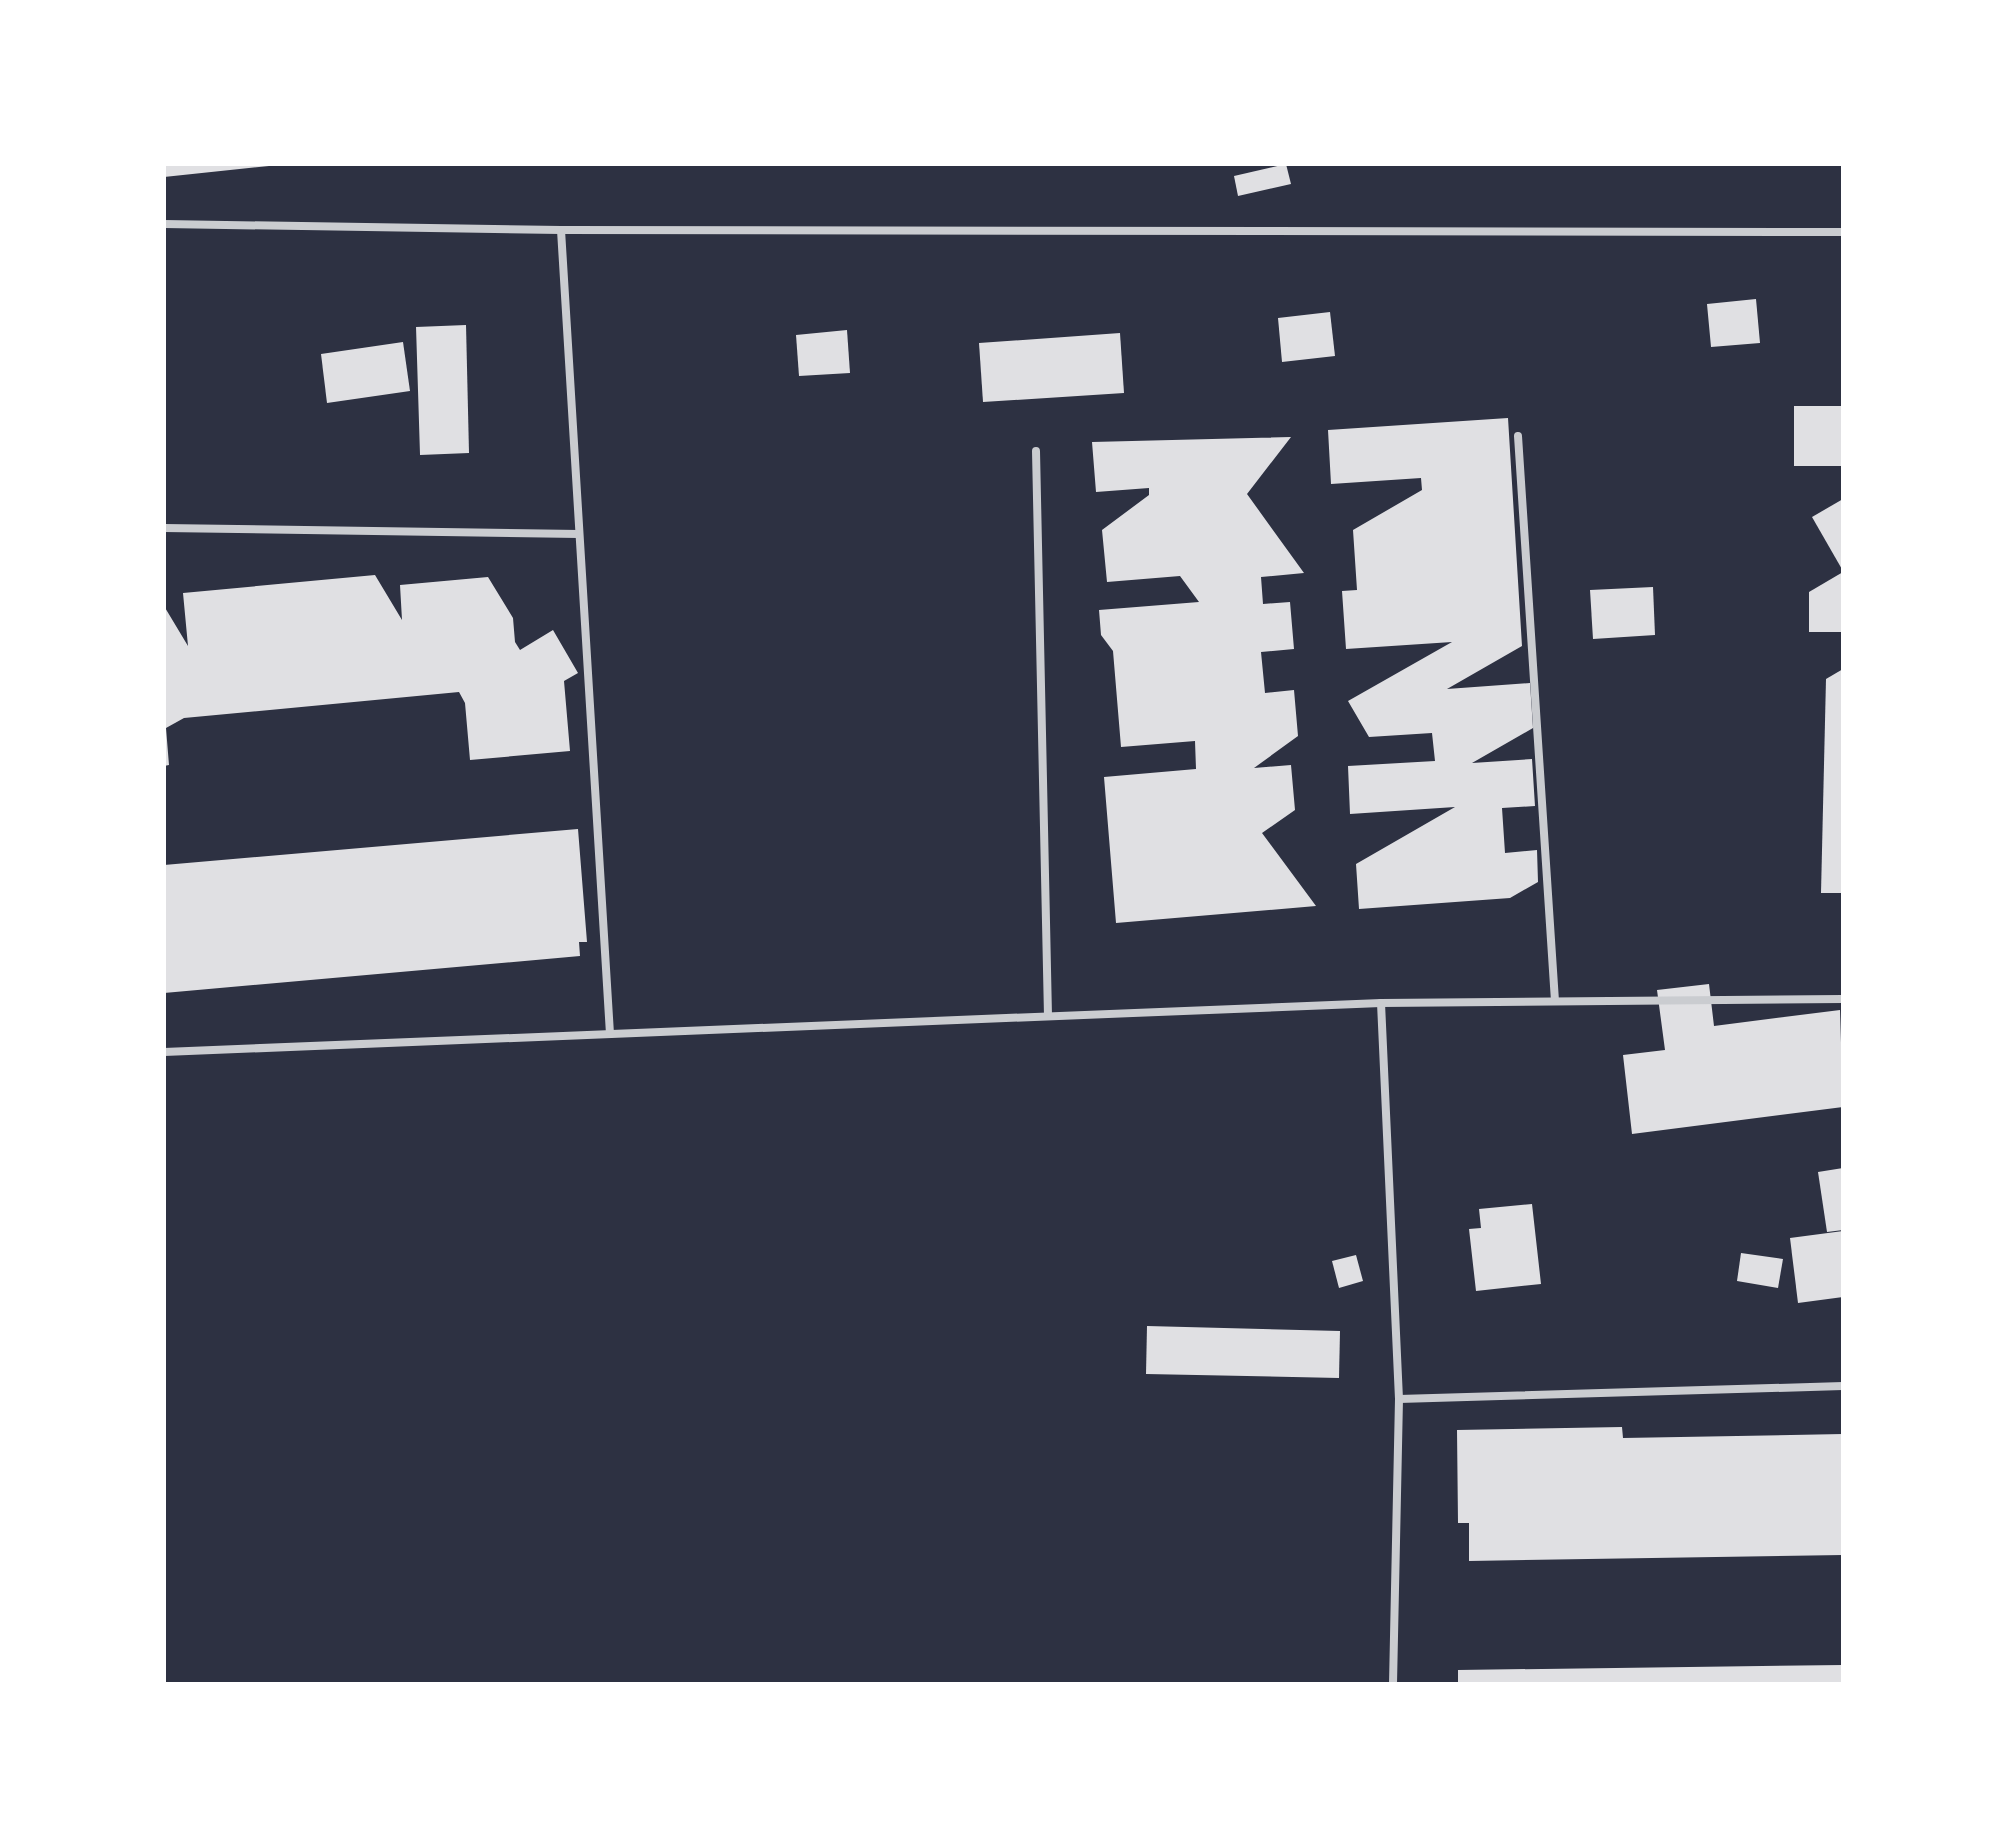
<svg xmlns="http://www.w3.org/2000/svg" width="2007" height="1848" font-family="Helvetica,sans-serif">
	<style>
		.building { fill: #e0e0e3 }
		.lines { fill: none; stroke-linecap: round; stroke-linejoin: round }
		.minor { stroke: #caccd0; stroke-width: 8 }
	</style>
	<rect width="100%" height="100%" fill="#2d3142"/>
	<g class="building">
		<path d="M 164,164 L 269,164 L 269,166 L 164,177 Z"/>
		<path d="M 1286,164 L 1291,184 L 1238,196 L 1234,176 Z"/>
		<path d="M 1756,299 L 1760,343 L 1711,347 L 1707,304 Z"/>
		<path d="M 1330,312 L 1335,356 L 1282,362 L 1278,318 Z"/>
		<path d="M 466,325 L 469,453 L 420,455 L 416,327 Z"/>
		<path d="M 847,330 L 850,373 L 799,376 L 796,335 Z"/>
		<path d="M 1120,333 L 1124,393 L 983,402 L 979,343 Z"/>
		<path d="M 403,342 L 410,391 L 327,403 L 321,354 Z"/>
		<rect x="1794" y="406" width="49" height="60"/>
		<path d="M 1508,418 L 1522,646 L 1447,689 L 1530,683 L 1533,728 L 1472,763 L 1532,759 L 1535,806 L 1502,808 L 1505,853 L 1537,850 L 1538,882 L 1510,898 L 1359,909 L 1356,864 L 1455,807 L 1350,814 L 1348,766 L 1435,761 L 1432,733 L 1369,737 L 1348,701 L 1452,642 L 1346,649 L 1342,591 L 1357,590 L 1353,530 L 1422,490 L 1421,478 L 1331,484 L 1328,430 Z"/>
		<path d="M 1291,437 L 1247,494 L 1304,573 L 1261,577 L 1263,604 L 1290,602 L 1294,649 L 1261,652 L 1265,693 L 1294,690 L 1298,736 L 1254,768 L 1291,765 L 1295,810 L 1262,833 L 1316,906 L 1116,923 L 1104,777 L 1196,769 L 1195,741 L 1121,747 L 1113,651 L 1101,635 L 1099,610 L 1199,602 L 1180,576 L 1107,582 L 1102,530 L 1149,495 L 1149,488 L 1096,492 L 1092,442 Z"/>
		<path d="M 1843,499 L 1843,571 L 1812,517 Z"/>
		<path d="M 1843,572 L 1843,632 L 1809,632 L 1809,592 Z"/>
		<path d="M 375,575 L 402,620 L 400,585 L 488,577 L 513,618 L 515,642 L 520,650 L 553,630 L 578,673 L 564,681 L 570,751 L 470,760 L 465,703 L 459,692 L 184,718 L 166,728 L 169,765 L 164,766 L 164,606 L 188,646 L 183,593 Z"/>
		<path d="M 1653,587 L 1655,635 L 1593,639 L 1590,590 Z"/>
		<path d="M 1843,669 L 1843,893 L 1821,893 L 1826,679 Z"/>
		<path d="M 578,829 L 587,942 L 579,942 L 580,956 L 164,993 L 164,865 Z"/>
		<path d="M 1709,984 L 1714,1026 L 1840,1010 L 1843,1107 L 1632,1134 L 1623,1055 L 1665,1050 L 1657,990 Z"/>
		<path d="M 1843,1168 L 1843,1230 L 1827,1232 L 1818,1172 Z"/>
		<path d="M 1532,1204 L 1541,1284 L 1476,1291 L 1469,1229 L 1481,1228 L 1479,1209 Z"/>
		<path d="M 1843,1231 L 1843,1297 L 1798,1303 L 1790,1238 Z"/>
		<path d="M 1741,1253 L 1783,1259 L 1778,1288 L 1737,1281 Z"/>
		<path d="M 1356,1255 L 1363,1281 L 1339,1288 L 1332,1261 Z"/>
		<path d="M 1147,1326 L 1340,1331 L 1339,1378 L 1146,1374 Z"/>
		<path d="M 1622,1427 L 1623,1438 L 1843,1434 L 1843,1555 L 1469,1561 L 1469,1523 L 1458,1523 L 1457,1430 Z"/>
		<path d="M 1843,1665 L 1843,1684 L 1458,1684 L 1458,1670 Z"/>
	</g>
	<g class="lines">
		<g class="minor">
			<path d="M 164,224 L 561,230 L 1843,232"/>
			<path d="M 561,230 L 610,1034"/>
			<path d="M 1518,436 L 1555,1001"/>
			<path d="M 1036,451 L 1048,1016"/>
			<path d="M 164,528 L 579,534"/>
			<path d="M 1381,1003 L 1399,1399 L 1393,1684"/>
			<path d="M 164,1052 L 1381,1003 L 1843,999"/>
			<path d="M 1399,1399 L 1843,1386"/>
		</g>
	</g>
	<rect width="2007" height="1848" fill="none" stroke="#ffffff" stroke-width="332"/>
</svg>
